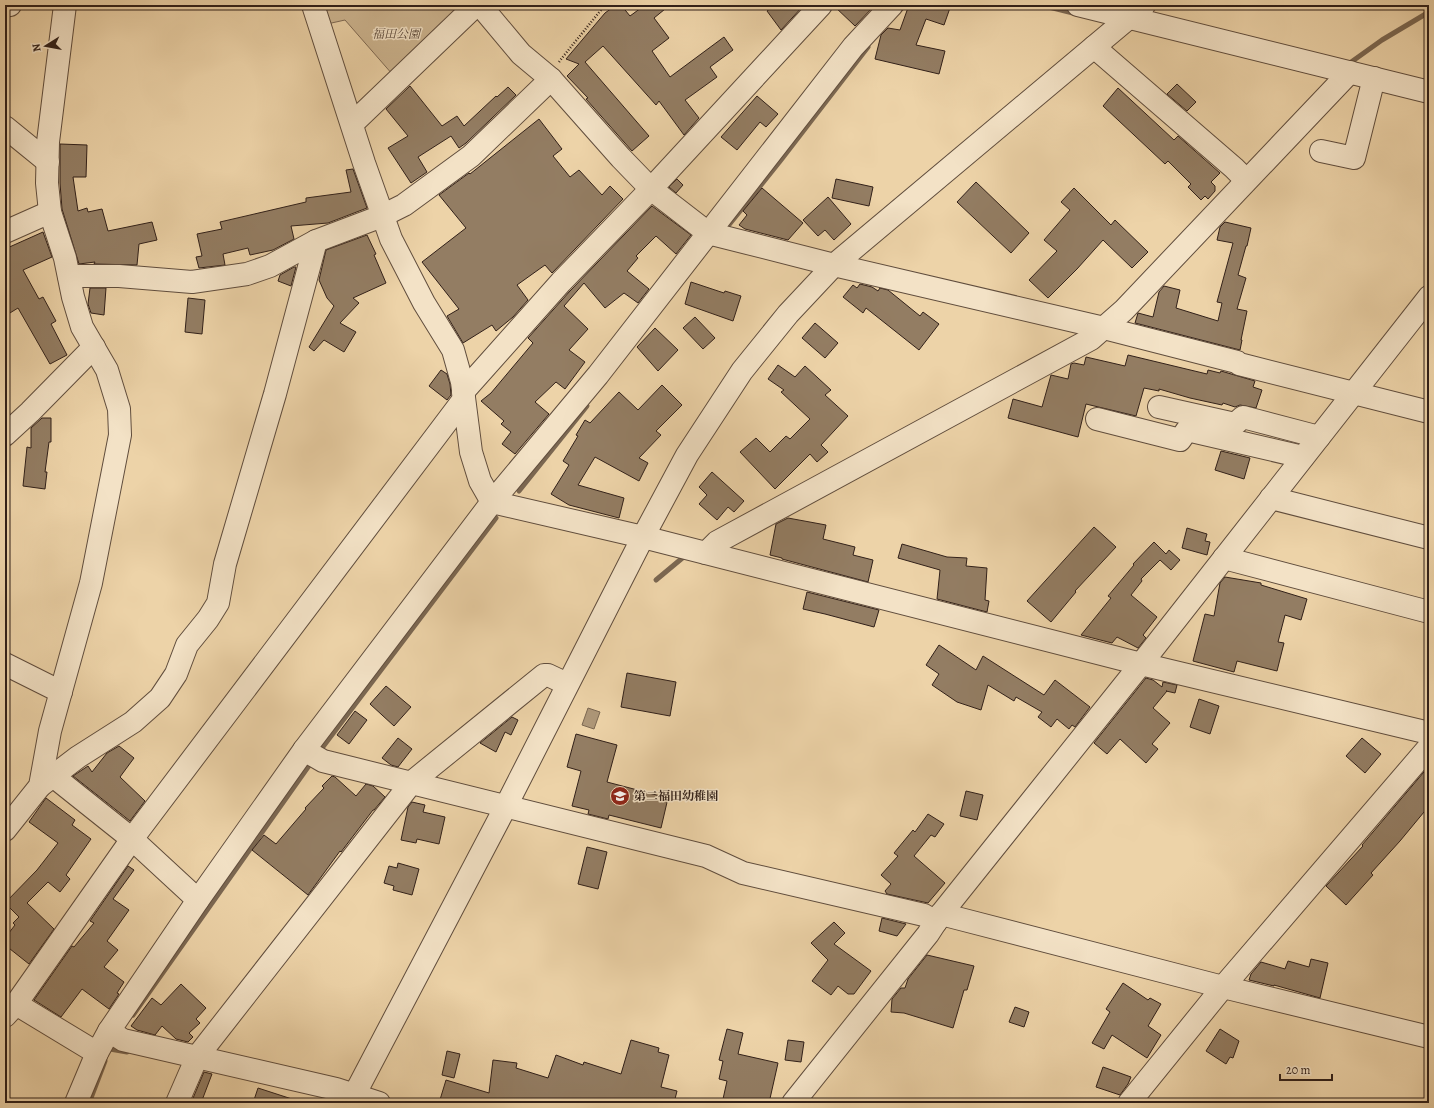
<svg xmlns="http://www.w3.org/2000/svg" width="1434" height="1108" font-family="Alegreya,'Noto Serif JP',serif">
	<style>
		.green { fill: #cdb590; stroke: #7f6a54 }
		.water { fill: #ad9677; stroke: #7b6751 }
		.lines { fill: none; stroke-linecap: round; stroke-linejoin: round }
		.stream { stroke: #7b6751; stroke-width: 5 }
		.building { fill: #937d63; stroke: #312019 }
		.minor-casing { stroke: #604d3d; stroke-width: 24 }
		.path { stroke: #312019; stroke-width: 2.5; stroke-dasharray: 1 2; stroke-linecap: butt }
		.minor { stroke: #f3e2c6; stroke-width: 22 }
		.labels { text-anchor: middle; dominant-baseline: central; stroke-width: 3; stroke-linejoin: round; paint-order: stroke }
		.park-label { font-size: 12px; font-style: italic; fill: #584537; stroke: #f3e2c6 }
		.poi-label { font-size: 12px; font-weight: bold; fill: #312019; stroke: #f3e2c6; text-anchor: start }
	</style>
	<rect width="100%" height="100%" fill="#edd3a8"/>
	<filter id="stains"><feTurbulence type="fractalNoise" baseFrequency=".005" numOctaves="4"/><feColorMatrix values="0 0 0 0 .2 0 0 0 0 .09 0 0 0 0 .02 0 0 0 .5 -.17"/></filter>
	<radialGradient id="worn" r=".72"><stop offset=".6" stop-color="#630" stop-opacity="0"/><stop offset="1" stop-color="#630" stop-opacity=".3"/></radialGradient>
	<path class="green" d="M 321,5 L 468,5 L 393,75 L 345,20 L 327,24 Z"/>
	<path class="water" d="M 588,708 L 600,712 L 594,729 L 582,725 Z"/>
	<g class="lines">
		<g class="stream">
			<path d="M 1041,5 L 1077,14"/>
			<path d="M 898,12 L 905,5"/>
			<path d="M 1347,65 L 1382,40 L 1429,12"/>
			<path d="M 724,231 L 781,160 L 868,47"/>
			<path d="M 1423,291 L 1429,284"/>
			<path d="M 519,491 L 587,406"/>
			<path d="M 656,580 L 686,555"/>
			<path d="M 319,752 L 496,518"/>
			<path d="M 133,1015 L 313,760"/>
			<path d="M 110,1049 L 127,1052"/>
			<path d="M 89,1103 L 105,1061"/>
		</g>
	</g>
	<g class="building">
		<path d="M 616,5 L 621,5 L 630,16 L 645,5 L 670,5 L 654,18 L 669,38 L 652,51 L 670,77 L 724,37 L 733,50 L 710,67 L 717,77 L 685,100 L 699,118 L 684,135 L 659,101 L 656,105 L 603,46 L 585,62 L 649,136 L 632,151 L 586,99 L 588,98 L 567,76 L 579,64 L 566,59 L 605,13 Z"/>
		<path d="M 775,5 L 804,5 L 781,30 L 767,11 Z"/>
		<path d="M 833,5 L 875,5 L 855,26 Z"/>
		<path d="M 909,5 L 923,9 L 925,5 L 951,5 L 944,25 L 926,19 L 916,45 L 945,51 L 939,74 L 875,59 L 881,35 L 888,28 L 900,30 Z"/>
		<path d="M 1177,84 L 1196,102 L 1187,111 L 1167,94 Z"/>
		<path d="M 410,86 L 442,126 L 457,116 L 464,126 L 496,96 L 497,97 L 508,87 L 516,95 L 466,143 L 459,148 L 451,136 L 418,157 L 427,172 L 411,183 L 388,148 L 408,136 L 386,109 Z"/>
		<path d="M 1118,88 L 1174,140 L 1178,136 L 1220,173 L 1211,182 L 1215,186 L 1215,191 L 1208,199 L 1205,196 L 1201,200 L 1188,187 L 1191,184 L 1168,161 L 1165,164 L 1103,106 Z"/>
		<path d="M 757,96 L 778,114 L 766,127 L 760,122 L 737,150 L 721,137 Z"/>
		<path d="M 539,119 L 562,149 L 553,156 L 570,177 L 579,170 L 602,195 L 610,186 L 623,199 L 552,273 L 545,265 L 517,285 L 528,300 L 513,317 L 496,331 L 492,325 L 463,343 L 447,316 L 459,309 L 422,262 L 466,228 L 439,195 L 469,173 L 470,174 Z"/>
		<path d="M 60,144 L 87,145 L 86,177 L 73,177 L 78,211 L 87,208 L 88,212 L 102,209 L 108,231 L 152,222 L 157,240 L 139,244 L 137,265 L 94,264 L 95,262 L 79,264 L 62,209 L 60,183 Z"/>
		<path d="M 353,169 L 367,208 L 328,223 L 291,226 L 294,239 L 273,250 L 250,255 L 248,248 L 223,254 L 225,265 L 199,268 L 196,257 L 202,256 L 197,234 L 222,229 L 220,222 L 306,202 L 306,198 L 351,192 L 346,170 Z"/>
		<path d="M 677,179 L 683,185 L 676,193 L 669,187 Z"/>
		<path d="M 836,179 L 873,187 L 869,206 L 832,198 Z"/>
		<path d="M 976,182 L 1029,233 L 1011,253 L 957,202 Z"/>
		<path d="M 762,188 L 803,223 L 788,240 L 745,229 L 739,225 L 747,215 L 743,211 Z"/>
		<path d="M 1074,188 L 1111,225 L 1115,220 L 1148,252 L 1132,268 L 1103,240 L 1077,269 L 1048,298 L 1029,280 L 1057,251 L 1044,240 L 1070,210 L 1061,202 Z"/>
		<path d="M 828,197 L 851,224 L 834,240 L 825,230 L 818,236 L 803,220 Z"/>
		<path d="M 652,206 L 691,235 L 676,254 L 656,236 L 636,256 L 638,258 L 627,271 L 649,289 L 638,303 L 624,293 L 605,308 L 584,283 L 564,306 L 588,329 L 569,350 L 585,362 L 565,389 L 556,382 L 535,402 L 549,414 L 515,454 L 502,444 L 511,432 L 501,424 L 504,421 L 481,401 L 491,393 L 533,343 L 528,338 L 570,291 Z"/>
		<path d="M 1225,222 L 1251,228 L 1247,246 L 1246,246 L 1238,275 L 1246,278 L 1237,309 L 1247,311 L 1241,340 L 1242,340 L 1240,350 L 1135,323 L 1138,313 L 1153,317 L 1159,292 L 1164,286 L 1180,290 L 1176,308 L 1218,321 L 1222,303 L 1217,302 L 1233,243 L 1217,240 L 1220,227 Z"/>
		<path d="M 43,232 L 52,257 L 23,270 L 39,299 L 43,297 L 56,321 L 51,324 L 67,355 L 50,364 L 18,308 L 5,316 L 5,249 Z"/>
		<path d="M 367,235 L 376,254 L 374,255 L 386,283 L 353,298 L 359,303 L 340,323 L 356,332 L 344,352 L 324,340 L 314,351 L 309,347 L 334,306 L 327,298 L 319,280 L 326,250 Z"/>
		<path d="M 294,267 L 296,267 L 291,286 L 278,281 L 280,275 Z"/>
		<path d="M 691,282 L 724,293 L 725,291 L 741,296 L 733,321 L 685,304 Z"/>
		<path d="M 860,284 L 872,287 L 878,291 L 880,288 L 888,290 L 920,316 L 923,312 L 939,324 L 919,350 L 866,308 L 863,313 L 843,297 L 853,285 L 857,288 Z"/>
		<path d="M 90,288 L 106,288 L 104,315 L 91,313 L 88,304 Z"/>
		<path d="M 188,298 L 205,300 L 202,334 L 185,332 Z"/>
		<path d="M 695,317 L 715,338 L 703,349 L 683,328 Z"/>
		<path d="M 815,323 L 838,343 L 825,358 L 802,338 Z"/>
		<path d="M 655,328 L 678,350 L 658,371 L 637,347 Z"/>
		<path d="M 1128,355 L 1207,374 L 1208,370 L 1220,373 L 1221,371 L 1255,381 L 1253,387 L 1262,390 L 1256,408 L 1240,405 L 1235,407 L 1223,403 L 1222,405 L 1190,398 L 1159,389 L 1159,391 L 1144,388 L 1136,416 L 1086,404 L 1078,437 L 1008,418 L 1013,399 L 1042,407 L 1051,375 L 1068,379 L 1071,364 L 1074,363 L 1084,365 L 1086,357 L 1125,366 Z"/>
		<path d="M 778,365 L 795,377 L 805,366 L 831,390 L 825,395 L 848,416 L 821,445 L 828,452 L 817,462 L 810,454 L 775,489 L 740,452 L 756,438 L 770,452 L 786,436 L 790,439 L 810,419 L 781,392 L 784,390 L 768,379 Z"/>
		<path d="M 441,370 L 447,374 L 450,384 L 451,395 L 447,400 L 429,386 Z"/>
		<path d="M 662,385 L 682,405 L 656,431 L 661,435 L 639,458 L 648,463 L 639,481 L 595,457 L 578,485 L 624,498 L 619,518 L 569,505 L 551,494 L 569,465 L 563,461 L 578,436 L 576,435 L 585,420 L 590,423 L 619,392 L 638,410 Z"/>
		<path d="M 42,418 L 51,418 L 51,442 L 49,442 L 45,472 L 47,472 L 45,489 L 23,486 L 27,447 L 31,448 L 31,428 Z"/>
		<path d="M 1221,451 L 1250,458 L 1244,479 L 1215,470 Z"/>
		<path d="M 712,472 L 744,501 L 734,512 L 728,507 L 717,520 L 699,504 L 707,495 L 699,487 Z"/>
		<path d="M 788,518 L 826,525 L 823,539 L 855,547 L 853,555 L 873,560 L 868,582 L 782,559 L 782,558 L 770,555 L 776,524 Z"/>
		<path d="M 1094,527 L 1116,547 L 1075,591 L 1076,592 L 1051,622 L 1027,601 Z"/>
		<path d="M 1187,528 L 1207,534 L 1205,541 L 1210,542 L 1207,555 L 1182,548 Z"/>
		<path d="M 1154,542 L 1166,554 L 1169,550 L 1180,560 L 1171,570 L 1160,560 L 1141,579 L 1142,581 L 1131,595 L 1157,617 L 1143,635 L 1146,638 L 1138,648 L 1117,637 L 1112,643 L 1081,635 L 1111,598 L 1108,596 L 1134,565 L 1133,564 Z"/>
		<path d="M 902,544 L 947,557 L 967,558 L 966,566 L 987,568 L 985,600 L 989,601 L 987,612 L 937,599 L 940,570 L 898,558 Z"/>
		<path d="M 1225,577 L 1261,583 L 1261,585 L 1307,599 L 1301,620 L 1285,615 L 1278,642 L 1284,643 L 1277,671 L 1237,661 L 1234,672 L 1193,661 L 1205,614 L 1214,616 L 1220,583 Z"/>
		<path d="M 807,592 L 879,610 L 874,627 L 825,614 L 803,609 Z"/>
		<path d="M 939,645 L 976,670 L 983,656 L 1044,695 L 1055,680 L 1090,707 L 1075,727 L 1072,725 L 1069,729 L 1057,719 L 1051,727 L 1038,717 L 1042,712 L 1016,697 L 1014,701 L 988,685 L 981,710 L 957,702 L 932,685 L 939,674 L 926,665 Z"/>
		<path d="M 627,673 L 676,682 L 670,716 L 621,707 Z"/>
		<path d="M 1146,678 L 1153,680 L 1162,687 L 1163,682 L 1177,685 L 1175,693 L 1166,691 L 1167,691 L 1153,708 L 1170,723 L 1152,744 L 1158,749 L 1146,763 L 1120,739 L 1107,754 L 1094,743 Z"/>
		<path d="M 386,686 L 411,707 L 394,726 L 370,704 Z"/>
		<path d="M 1199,699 L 1219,706 L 1210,734 L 1190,727 Z"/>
		<path d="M 355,711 L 367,720 L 349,744 L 337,735 Z"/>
		<path d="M 512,717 L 518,720 L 511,735 L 505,732 L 496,752 L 480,743 Z"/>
		<path d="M 576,734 L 617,745 L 607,782 L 668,798 L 661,828 L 609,815 L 608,819 L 588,814 L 589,810 L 572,806 L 581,771 L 567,767 Z"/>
		<path d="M 398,738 L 412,749 L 398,767 L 391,765 L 382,758 Z"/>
		<path d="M 1362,738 L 1381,754 L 1365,773 L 1346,756 Z"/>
		<path d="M 119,746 L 134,758 L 120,777 L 145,801 L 130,821 L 73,776 L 88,766 L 92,772 L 107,753 Z"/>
		<path d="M 1429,766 L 1429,806 L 1400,841 L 1371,873 L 1373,875 L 1346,905 L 1326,886 L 1363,846 L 1362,845 Z"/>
		<path d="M 332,776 L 335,777 L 356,796 L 366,784 L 373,786 L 385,797 L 374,810 L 373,810 L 341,852 L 340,851 L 308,895 L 252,850 L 264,835 L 276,844 L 306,809 L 305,808 L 324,788 L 322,786 Z"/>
		<path d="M 966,791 L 983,795 L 977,820 L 960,816 Z"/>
		<path d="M 46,798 L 75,820 L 72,825 L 91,839 L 66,875 L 70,879 L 60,892 L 48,882 L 27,903 L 54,929 L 29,964 L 5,945 L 5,938 L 15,925 L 13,923 L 19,917 L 5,903 L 37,870 L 58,843 L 29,822 Z"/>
		<path d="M 412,802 L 425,805 L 423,812 L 445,817 L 439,844 L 417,839 L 416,843 L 401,840 L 408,807 Z"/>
		<path d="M 928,814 L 944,824 L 935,837 L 931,835 L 914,856 L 945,883 L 928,903 L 887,894 L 885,891 L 891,884 L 881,875 L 898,856 L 894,853 L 913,830 L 915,832 Z"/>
		<path d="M 587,847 L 607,852 L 598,889 L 578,884 Z"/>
		<path d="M 398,863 L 419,869 L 412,895 L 393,890 L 394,886 L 384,883 L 389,866 L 397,868 Z"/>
		<path d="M 128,866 L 134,870 L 113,899 L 129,910 L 107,941 L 118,950 L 104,967 L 124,982 L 117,993 L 119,994 L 109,1009 L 82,989 L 61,1017 L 34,1000 L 72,946 L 74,947 L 94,923 L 90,921 Z"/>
		<path d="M 882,918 L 906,924 L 897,936 L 879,931 Z"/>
		<path d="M 834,922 L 845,933 L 834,944 L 871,971 L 854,994 L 848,994 L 838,986 L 831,995 L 812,981 L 828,960 L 811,943 Z"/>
		<path d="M 927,955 L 974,966 L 967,990 L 964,990 L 953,1028 L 904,1013 L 891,1012 L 892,999 L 901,988 L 905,988 L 908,979 Z"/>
		<path d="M 1311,959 L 1328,963 L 1320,998 L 1274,985 L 1274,986 L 1249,980 L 1251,974 L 1261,962 L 1285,969 L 1288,961 L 1309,967 Z"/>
		<path d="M 1123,983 L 1148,1000 L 1150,998 L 1161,1004 L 1148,1026 L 1161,1035 L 1147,1058 L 1112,1035 L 1104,1049 L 1092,1043 L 1110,1012 L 1106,1009 Z"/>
		<path d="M 181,984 L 206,1008 L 196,1019 L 200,1023 L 189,1033 L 193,1037 L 188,1042 L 176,1039 L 162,1026 L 155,1035 L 137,1030 L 131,1026 L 152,998 L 161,1005 Z"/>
		<path d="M 1015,1007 L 1029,1012 L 1024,1027 L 1009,1022 Z"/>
		<path d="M 727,1029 L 743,1033 L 738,1054 L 778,1063 L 769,1103 L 742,1103 L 723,1099 L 727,1081 L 719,1079 L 723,1061 L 719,1060 Z"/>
		<path d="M 1220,1029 L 1239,1041 L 1233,1058 L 1230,1057 L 1226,1064 L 1206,1051 Z"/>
		<path d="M 631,1040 L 659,1048 L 658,1052 L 669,1055 L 661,1087 L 677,1091 L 674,1103 L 439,1103 L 446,1080 L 489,1093 L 493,1060 L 517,1063 L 516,1068 L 548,1078 L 556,1055 L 583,1065 L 584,1062 L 621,1074 Z"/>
		<path d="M 788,1040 L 804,1042 L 801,1062 L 785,1060 Z"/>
		<path d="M 447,1051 L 460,1054 L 454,1078 L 442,1075 Z"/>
		<path d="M 1103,1067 L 1131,1077 L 1128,1084 L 1120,1095 L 1096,1087 Z"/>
		<path d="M 204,1072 L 212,1074 L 201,1103 L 191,1103 Z"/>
		<path d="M 258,1088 L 295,1100 L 295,1103 L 253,1103 Z"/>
	</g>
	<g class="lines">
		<g class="minor-casing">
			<g id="minor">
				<path d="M 313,5 L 364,163 L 391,239 L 424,303 L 453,350 L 462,382 L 471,452 L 480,481 L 492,502 L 643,537 L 1141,664 L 1429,733"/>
				<path d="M 480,5 L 521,54 L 551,79 L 621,158 L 651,189 L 708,233 L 834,265 L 1104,328 L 1237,362 L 1239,364 L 1429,412"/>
				<path d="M 1078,5 L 1429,92"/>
				<path d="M 5,6 L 10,5"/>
				<path d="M 1094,47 L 1234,168 L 1246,180"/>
				<path d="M 352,124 L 476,5"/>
				<path d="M 5,127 L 48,162"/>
				<path d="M 1321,151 L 1354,158 L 1374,78"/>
				<path d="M 5,232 L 50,212"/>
				<path d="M 69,276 L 119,276 L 192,282 L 247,274 L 270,266 L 316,241 L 382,216 L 404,205 L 471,156 L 551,79"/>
				<path d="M 463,392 L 561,282 L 651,189 L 821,5"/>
				<path d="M 1159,407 L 1235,424 L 1243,417 L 1319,437"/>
				<path d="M 1097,419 L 1180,440 L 1187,430 L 1303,457"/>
				<path d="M 5,435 L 30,412 L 94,347"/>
				<path d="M 1271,498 L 1429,538"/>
				<path d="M 706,553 L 717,542 L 1091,339 L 1124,310 L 1350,72"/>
				<path d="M 1224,558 L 1429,612"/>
				<path d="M 5,664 L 61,692"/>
				<path d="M 304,750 L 323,761 L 706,856 L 743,873 L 924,915 L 936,922"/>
				<path d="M 53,776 L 132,839 L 198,900"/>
				<path d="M 40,786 L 78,757 L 133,722 L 160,698 L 176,674 L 187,645 L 208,619 L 218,603 L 225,564 L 275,394 L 316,241"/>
				<path d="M 5,830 L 40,786 L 50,731 L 91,583 L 120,435 L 119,409 L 107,370 L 82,327 L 73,297 L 65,258 L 50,212 L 47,183 L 48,142 L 65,5"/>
				<path d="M 941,914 L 1223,987 L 1429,1037"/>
				<path d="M 16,1004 L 97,1053"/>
				<path d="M 5,1016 L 16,1004 L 132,839 L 464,399"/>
				<path d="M 109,1031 L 123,1040 L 336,1089 L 379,1103"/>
				<path d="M 76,1103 L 97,1053 L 109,1031 L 198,900 L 304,750 L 492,502 L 598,375 L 853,47 L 892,5"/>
				<path d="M 177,1103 L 197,1057 L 412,782 L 544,675 L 548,675 L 567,684"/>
				<path d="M 350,1103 L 506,806 L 643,537 L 687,455 L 742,371 L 788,314 L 834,265 L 1144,5"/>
				<path d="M 793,1103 L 928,934 L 941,914 L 1141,664 L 1429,297"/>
				<path d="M 1129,1103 L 1223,987 L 1429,747"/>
			</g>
		</g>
		<path class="path" d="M 559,62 L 562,58 L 605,5"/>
		<use href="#minor" class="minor"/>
	</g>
	<defs>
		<g id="school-disc" transform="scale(1)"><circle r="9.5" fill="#8f2418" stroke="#f3e2c6"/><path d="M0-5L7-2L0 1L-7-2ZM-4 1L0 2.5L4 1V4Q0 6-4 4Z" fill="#fff"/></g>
	</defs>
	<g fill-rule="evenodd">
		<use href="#school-disc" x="620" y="796"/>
	</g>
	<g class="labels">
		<g class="park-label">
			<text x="396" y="34">福田公園</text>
		</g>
		<g class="poi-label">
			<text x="634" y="796">第二福田幼稚園</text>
		</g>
	</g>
	<rect width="1434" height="1108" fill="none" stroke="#edd3a8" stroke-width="20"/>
	<rect x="6" y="6" width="1422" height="1096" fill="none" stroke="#312019" stroke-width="2"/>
	<rect x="10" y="10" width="1414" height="1088" fill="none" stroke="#312019"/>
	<g transform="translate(46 46) rotate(259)" stroke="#f3e2c6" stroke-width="3" paint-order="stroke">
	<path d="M0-3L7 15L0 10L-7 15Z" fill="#312019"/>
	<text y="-6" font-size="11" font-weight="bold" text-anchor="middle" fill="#312019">N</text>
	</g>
	<path d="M1280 1074v6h52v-6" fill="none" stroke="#312019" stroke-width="2"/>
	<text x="1286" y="1074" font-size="12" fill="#312019" stroke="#f3e2c6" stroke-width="3" paint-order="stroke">20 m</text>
	<rect width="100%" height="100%" filter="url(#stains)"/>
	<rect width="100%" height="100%" fill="url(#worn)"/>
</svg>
